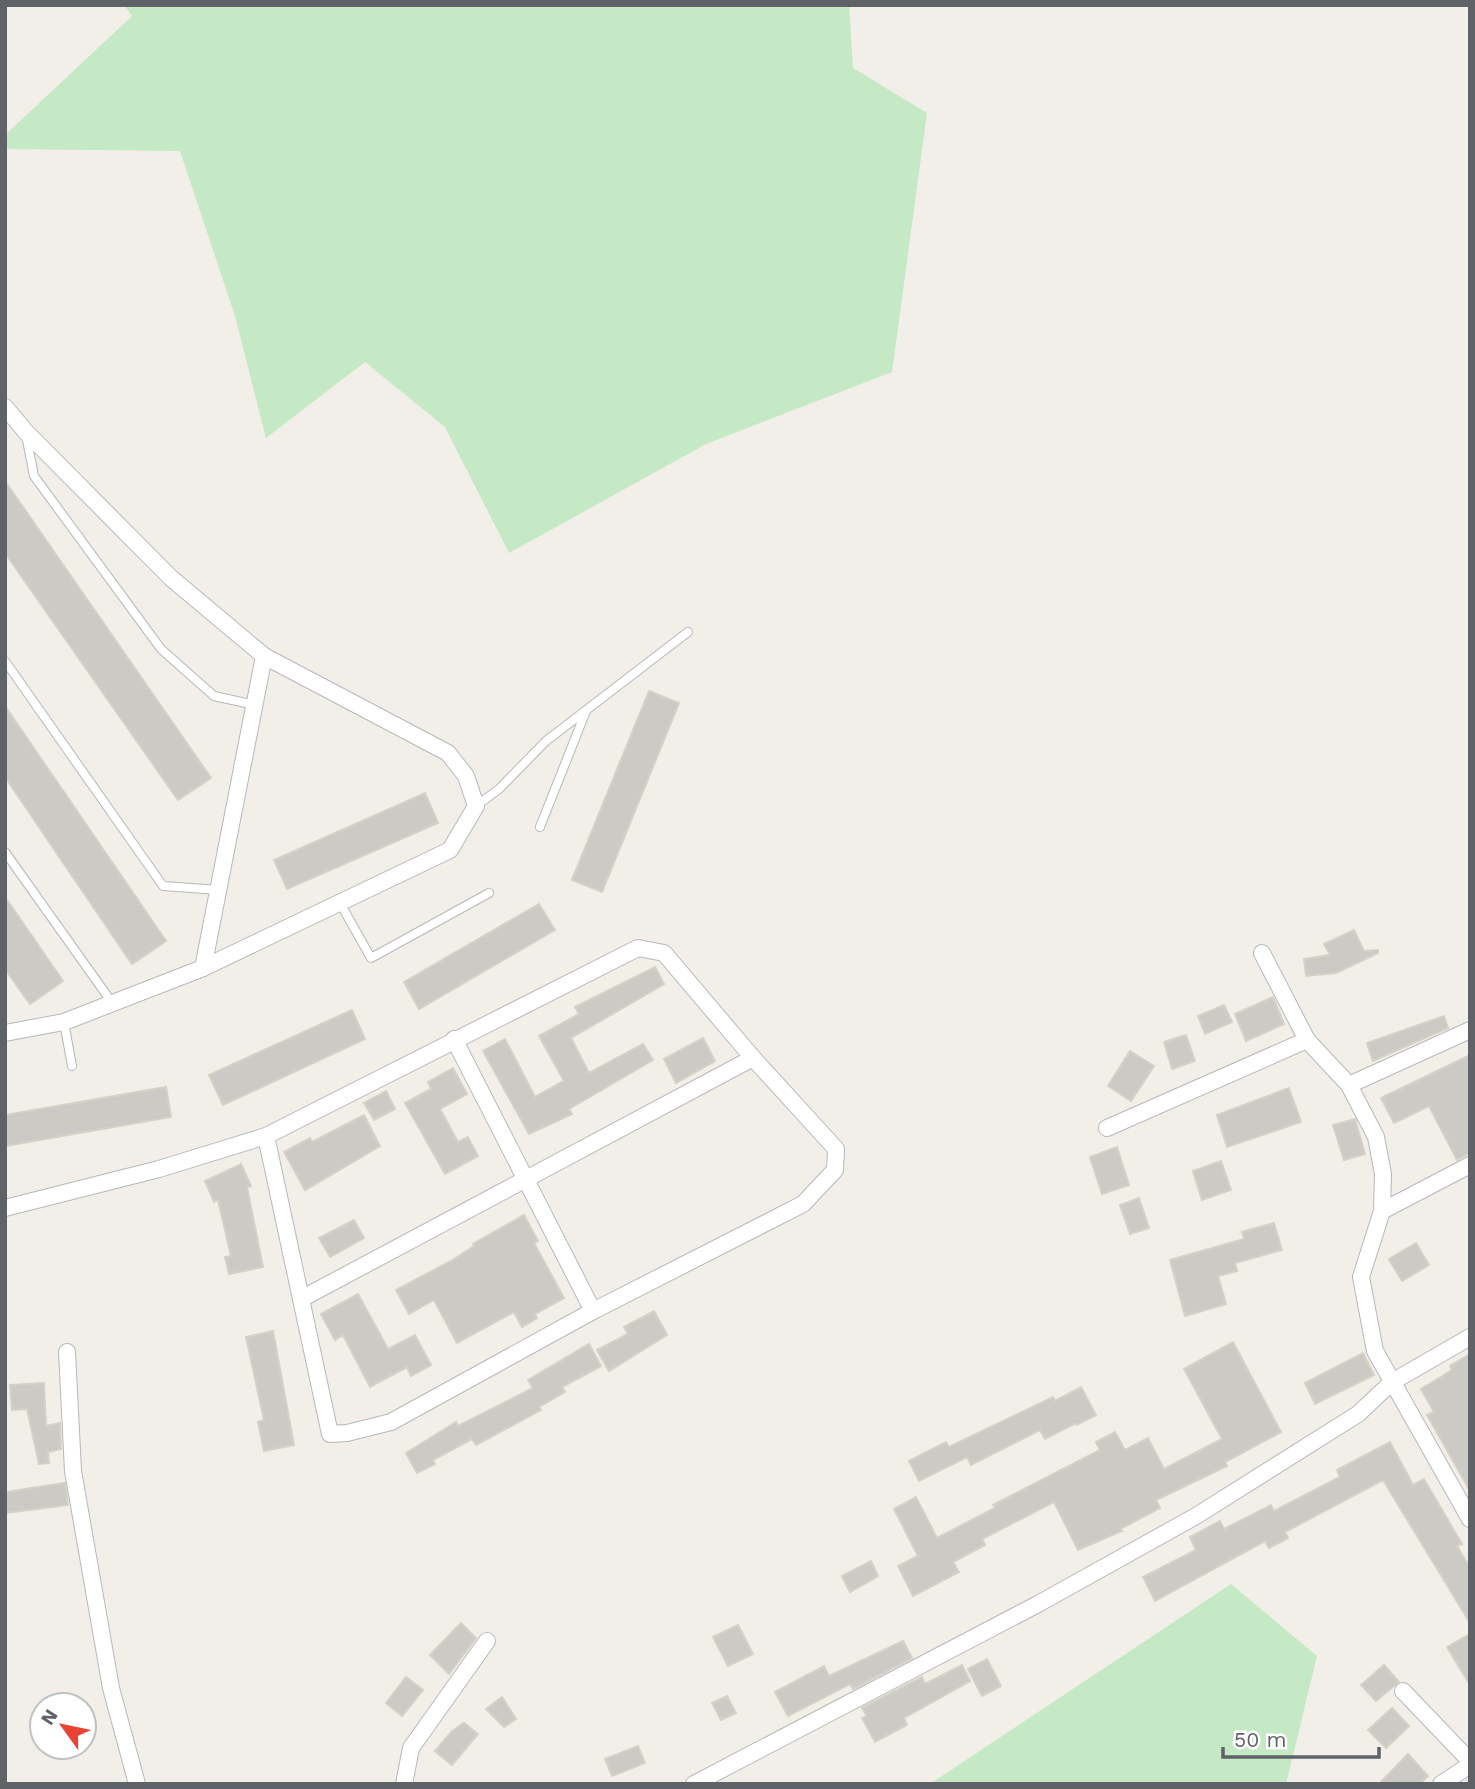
<svg xmlns="http://www.w3.org/2000/svg" width="1475" height="1789" font-family="'Work Sans',sans-serif">
	<style>
		.green { fill: #c5e8c5 }
		.building { fill: #cccac5; stroke: #d6d1c6; stroke-width: 2 }
		.lines { fill: none; stroke-linecap: round; stroke-linejoin: round }
		.lane-casing { stroke: #b5b8bc; stroke-width: 10 }
		.street-casing { stroke: #b5b8bc; stroke-width: 18 }
		.lane { stroke: #fff; stroke-width: 8 }
		.street { stroke: #fff; stroke-width: 16 }
	</style>
	<rect width="100%" height="100%" fill="#f1efe8"/>
	<g class="green">
		<path d="M 124,5 L 849,5 L 853,68 L 927,113 L 892,372 L 706,444 L 509,553 L 445,427 L 365,362 L 266,438 L 235,316 L 180,151 L 5,149 L 5,135 L 132,16 Z"/>
		<path d="M 1231,1584 L 1317,1656 L 1286,1784 L 930,1784 Z"/>
	</g>
	<g class="building">
		<path d="M 5,481 L 211,778 L 178,800 L 5,553 Z"/>
		<path d="M 649,691 L 679,703 L 602,892 L 572,880 Z"/>
		<path d="M 5,706 L 166,941 L 132,964 L 5,777 Z"/>
		<path d="M 425,793 L 438,823 L 287,889 L 274,860 Z"/>
		<path d="M 5,897 L 63,981 L 30,1004 L 5,969 Z"/>
		<path d="M 539,904 L 555,930 L 419,1009 L 404,982 Z"/>
		<path d="M 1354,930 L 1364,951 L 1378,950 L 1378,953 L 1336,973 L 1306,976 L 1304,959 L 1330,955 L 1324,944 Z"/>
		<path d="M 655,967 L 664,984 L 571,1038 L 589,1073 L 643,1044 L 653,1060 L 569,1109 L 572,1114 L 529,1134 L 483,1051 L 505,1039 L 535,1097 L 564,1081 L 539,1036 L 579,1014 L 575,1007 Z"/>
		<path d="M 1273,997 L 1284,1024 L 1246,1041 L 1235,1014 Z"/>
		<path d="M 1224,1005 L 1232,1022 L 1205,1034 L 1198,1016 Z"/>
		<path d="M 352,1010 L 365,1039 L 223,1105 L 209,1075 Z"/>
		<path d="M 1444,1016 L 1448,1028 L 1373,1061 L 1367,1043 Z"/>
		<path d="M 1186,1035 L 1195,1061 L 1172,1069 L 1164,1042 Z"/>
		<path d="M 703,1038 L 715,1061 L 676,1083 L 664,1059 Z"/>
		<path d="M 1130,1051 L 1154,1066 L 1131,1101 L 1108,1086 Z"/>
		<path d="M 1470,1055 L 1470,1153 L 1457,1160 L 1429,1106 L 1394,1123 L 1381,1098 Z"/>
		<path d="M 453,1068 L 467,1094 L 440,1109 L 458,1142 L 468,1137 L 478,1156 L 445,1174 L 405,1103 L 431,1089 L 428,1082 Z"/>
		<path d="M 166,1087 L 171,1117 L 5,1146 L 5,1115 Z"/>
		<path d="M 1289,1088 L 1301,1122 L 1227,1147 L 1217,1115 Z"/>
		<path d="M 386,1091 L 395,1109 L 374,1120 L 364,1103 Z"/>
		<path d="M 364,1115 L 380,1146 L 305,1190 L 284,1152 L 310,1138 L 312,1142 Z"/>
		<path d="M 1355,1119 L 1365,1154 L 1344,1160 L 1333,1125 Z"/>
		<path d="M 1117,1147 L 1129,1185 L 1102,1194 L 1090,1157 Z"/>
		<path d="M 1221,1161 L 1231,1190 L 1202,1200 L 1193,1171 Z"/>
		<path d="M 241,1164 L 251,1186 L 247,1187 L 263,1267 L 229,1274 L 225,1257 L 231,1256 L 218,1200 L 214,1202 L 205,1181 Z"/>
		<path d="M 1139,1198 L 1149,1228 L 1130,1234 L 1120,1205 Z"/>
		<path d="M 524,1215 L 538,1241 L 534,1243 L 564,1298 L 535,1314 L 537,1318 L 522,1327 L 514,1312 L 457,1343 L 434,1300 L 409,1314 L 396,1290 L 451,1261 L 474,1246 L 473,1244 Z"/>
		<path d="M 354,1220 L 364,1238 L 330,1257 L 319,1238 Z"/>
		<path d="M 1274,1223 L 1282,1250 L 1235,1263 L 1237,1271 L 1218,1276 L 1226,1304 L 1185,1316 L 1170,1260 L 1244,1239 L 1242,1232 Z"/>
		<path d="M 1416,1243 L 1429,1265 L 1402,1281 L 1389,1259 Z"/>
		<path d="M 358,1294 L 388,1349 L 415,1335 L 431,1365 L 411,1376 L 407,1367 L 370,1387 L 343,1335 L 335,1340 L 321,1314 Z"/>
		<path d="M 654,1311 L 667,1335 L 609,1371 L 597,1350 L 628,1334 L 624,1327 Z"/>
		<path d="M 273,1331 L 294,1445 L 264,1451 L 258,1422 L 264,1420 L 246,1337 Z"/>
		<path d="M 1233,1342 L 1281,1432 L 1225,1462 L 1227,1466 L 1156,1500 L 1160,1508 L 1120,1529 L 1122,1531 L 1078,1550 L 1054,1502 L 982,1539 L 985,1545 L 953,1562 L 959,1572 L 913,1596 L 898,1566 L 918,1556 L 894,1509 L 916,1497 L 937,1538 L 995,1508 L 993,1505 L 1100,1450 L 1096,1442 L 1115,1432 L 1125,1450 L 1148,1438 L 1164,1469 L 1222,1439 L 1184,1369 Z"/>
		<path d="M 589,1344 L 601,1366 L 562,1387 L 565,1392 L 539,1407 L 541,1410 L 476,1445 L 472,1439 L 433,1460 L 435,1464 L 417,1473 L 406,1453 L 456,1422 L 458,1426 L 533,1388 L 528,1380 Z"/>
		<path d="M 1363,1353 L 1374,1375 L 1315,1404 L 1305,1383 Z"/>
		<path d="M 1470,1354 L 1470,1491 L 1427,1415 L 1434,1412 L 1421,1389 L 1452,1370 L 1450,1366 Z"/>
		<path d="M 44,1383 L 46,1426 L 60,1423 L 61,1449 L 48,1452 L 49,1463 L 39,1464 L 27,1409 L 12,1410 L 10,1385 Z"/>
		<path d="M 1081,1387 L 1096,1415 L 1077,1425 L 1076,1423 L 1045,1439 L 1040,1430 L 971,1465 L 967,1457 L 919,1481 L 909,1461 L 946,1442 L 949,1447 L 1053,1397 L 1055,1401 Z"/>
		<path d="M 1390,1442 L 1413,1485 L 1424,1479 L 1462,1544 L 1457,1546 L 1470,1568 L 1470,1623 L 1383,1480 L 1285,1532 L 1288,1538 L 1269,1548 L 1265,1541 L 1155,1601 L 1143,1577 L 1196,1550 L 1190,1537 L 1220,1521 L 1224,1529 L 1271,1505 L 1274,1511 L 1340,1477 L 1337,1470 Z"/>
		<path d="M 65,1483 L 68,1505 L 5,1513 L 5,1492 Z"/>
		<path d="M 871,1561 L 878,1576 L 850,1592 L 842,1576 Z"/>
		<path d="M 461,1623 L 476,1638 L 449,1674 L 430,1655 Z"/>
		<path d="M 738,1625 L 753,1654 L 728,1666 L 713,1637 Z"/>
		<path d="M 1470,1634 L 1470,1685 L 1447,1647 Z"/>
		<path d="M 903,1641 L 912,1658 L 853,1689 L 850,1684 L 788,1716 L 775,1692 L 824,1666 L 829,1676 Z"/>
		<path d="M 987,1659 L 1001,1686 L 982,1696 L 968,1669 Z"/>
		<path d="M 962,1665 L 970,1681 L 904,1718 L 907,1725 L 875,1742 L 862,1718 L 867,1716 L 862,1708 L 922,1677 L 925,1684 Z"/>
		<path d="M 1384,1665 L 1399,1682 L 1376,1701 L 1361,1685 Z"/>
		<path d="M 406,1677 L 423,1690 L 402,1716 L 386,1703 Z"/>
		<path d="M 727,1696 L 736,1713 L 721,1720 L 712,1703 Z"/>
		<path d="M 502,1697 L 516,1719 L 504,1727 L 486,1709 Z"/>
		<path d="M 1392,1708 L 1409,1726 L 1386,1748 L 1368,1730 Z"/>
		<path d="M 464,1723 L 478,1734 L 452,1765 L 435,1751 L 452,1731 Z"/>
		<path d="M 638,1746 L 645,1763 L 612,1776 L 605,1759 Z"/>
		<path d="M 1408,1754 L 1428,1776 L 1420,1784 L 1379,1784 Z"/>
	</g>
	<g class="lines">
		<g class="lane-casing">
			<g id="lane">
				<path d="M 26,435 L 34,476 L 161,649 L 214,696 L 255,705"/>
				<path d="M 5,661 L 163,886 L 219,890"/>
				<path d="M 476,806 L 499,789 L 546,741 L 688,632"/>
				<path d="M 540,827 L 586,711"/>
				<path d="M 5,852 L 113,1004"/>
				<path d="M 340,903 L 371,958 L 489,893"/>
				<path d="M 64,1022 L 72,1066"/>
			</g>
		</g>
		<g class="street-casing">
			<g id="street">
				<path d="M 5,407 L 26,432 L 171,578 L 264,656 L 448,753 L 466,776 L 476,806 L 450,850 L 203,968 L 64,1022 L 5,1033"/>
				<path d="M 1262,953 L 1307,1040 L 1349,1085 L 1376,1137 L 1383,1174 L 1382,1211 L 1361,1277 L 1375,1351 L 1470,1519"/>
				<path d="M 203,968 L 264,656"/>
				<path d="M 454,1039 L 593,1311"/>
				<path d="M 1349,1085 L 1470,1030"/>
				<path d="M 1107,1128 L 1307,1040"/>
				<path d="M 5,1208 L 159,1169 L 266,1136 L 638,948 L 664,953 L 753,1058 L 836,1149 L 835,1170 L 803,1204 L 593,1311 L 391,1422 L 347,1433 L 330,1434 L 266,1136"/>
				<path d="M 1382,1211 L 1470,1165"/>
				<path d="M 301,1299 L 753,1058"/>
				<path d="M 67,1352 L 73,1471 L 111,1688 L 137,1784"/>
				<path d="M 1403,1691 L 1470,1761"/>
				<path d="M 404,1784 L 411,1748 L 487,1641"/>
				<path d="M 694,1784 L 1038,1604 L 1196,1516 L 1358,1414 L 1392,1382 L 1470,1337"/>
				<path d="M 1441,1784 L 1470,1765"/>
			</g>
		</g>
		<use href="#lane" class="lane"/>
		<use href="#street" class="street"/>
	</g>
	<rect width="1475" height="1789" fill="none" stroke="#5f6368" stroke-width="14"/>
	<g transform="translate(63 1726) rotate(303)"><circle r="33" fill="#ffffff" stroke="#bfc1c3" stroke-width="2"/>
	<path d="M0-5L12 26L0 18L-12 26Z" fill="#ea4335"/>
	<text y="-10" font-size="19" font-weight="bold" text-anchor="middle" fill="#5f6368">N</text>
	</g>
	<path d="M1223 1747v10h156v-10" fill="none" stroke="#5f6368" stroke-width="3.5"/>
	<text x="1234" y="1747" font-size="21" fill="#5f6368" stroke="#ffffff" stroke-width="5" paint-order="stroke">50 m</text>
</svg>
